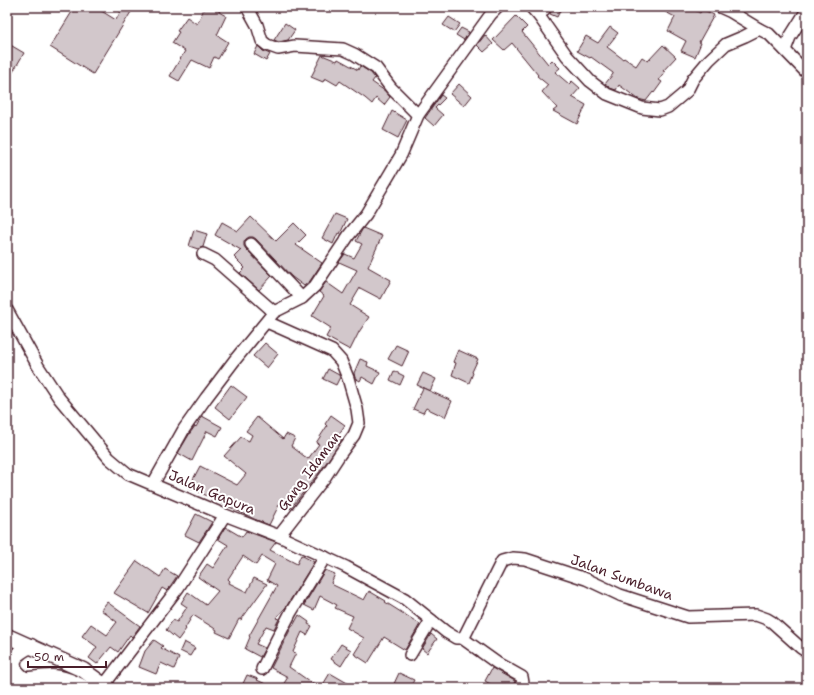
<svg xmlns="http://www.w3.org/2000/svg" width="814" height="695" font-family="'Shantell Sans',sans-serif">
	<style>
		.building { fill: #d2c7cb; stroke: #4a1f2b }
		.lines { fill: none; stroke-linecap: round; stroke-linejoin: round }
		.minor-casing { stroke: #4a1f2b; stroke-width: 14 }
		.tertiary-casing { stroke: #4a1f2b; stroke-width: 17 }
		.minor { stroke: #fff; stroke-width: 11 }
		.tertiary { stroke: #fff; stroke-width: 14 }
		.labels { text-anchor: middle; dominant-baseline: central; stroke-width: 4; stroke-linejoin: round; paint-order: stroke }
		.street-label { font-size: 14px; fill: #4a1f2b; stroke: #fff }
	</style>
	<rect width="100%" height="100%" fill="#fff"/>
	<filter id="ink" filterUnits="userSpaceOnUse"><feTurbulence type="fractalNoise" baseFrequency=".025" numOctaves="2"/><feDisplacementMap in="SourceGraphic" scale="8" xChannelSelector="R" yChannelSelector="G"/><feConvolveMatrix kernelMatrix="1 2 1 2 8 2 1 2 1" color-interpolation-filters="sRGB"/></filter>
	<g filter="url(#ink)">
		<g class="building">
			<path d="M 75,7 L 95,7 L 116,20 L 123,7 L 134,7 L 93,74 L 50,47 Z"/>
			<path d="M 205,7 L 221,7 L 219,12 L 226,16 L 217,35 L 228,42 L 218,59 L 214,57 L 209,68 L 192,60 L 179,81 L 170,76 L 185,51 L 172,43 L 179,32 L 177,31 L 187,17 L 197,24 Z"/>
			<path d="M 553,7 L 562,7 L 557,17 L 550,14 Z"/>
			<path d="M 656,7 L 689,7 L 700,13 L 702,9 L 714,15 L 699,42 L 701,43 L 695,57 L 681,51 L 686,41 L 668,31 L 675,17 Z"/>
			<path d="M 516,16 L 527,27 L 522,32 L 548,64 L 552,60 L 560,68 L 555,72 L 569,84 L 572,81 L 580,88 L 572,97 L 586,105 L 577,124 L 553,111 L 557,108 L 542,92 L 548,85 L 537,76 L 538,75 L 512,43 L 504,50 L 493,40 Z"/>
			<path d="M 449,17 L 460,24 L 454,32 L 443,25 Z"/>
			<path d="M 285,23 L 295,30 L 288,40 L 279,42 L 274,40 Z"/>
			<path d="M 610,27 L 618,33 L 607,47 L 623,59 L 624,58 L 636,66 L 642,57 L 648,61 L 663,45 L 676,57 L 663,71 L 665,72 L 659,80 L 662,82 L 654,93 L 653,92 L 646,101 L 638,99 L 619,85 L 616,90 L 610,88 L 605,84 L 613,74 L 613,73 L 591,57 L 590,58 L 577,51 L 586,36 L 598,43 Z"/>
			<path d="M 461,28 L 469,32 L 464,40 L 456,35 Z"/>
			<path d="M 485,35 L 493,44 L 484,52 L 477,45 Z"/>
			<path d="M 7,43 L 24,53 L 7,82 Z"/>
			<path d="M 258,46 L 263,51 L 270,54 L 266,61 L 254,54 Z"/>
			<path d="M 322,55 L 337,61 L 338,59 L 358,70 L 360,66 L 371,73 L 375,78 L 372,82 L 385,91 L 390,97 L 384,105 L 376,98 L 372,104 L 365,98 L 340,81 L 337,85 L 325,78 L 323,82 L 311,77 Z"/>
			<path d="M 459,84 L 472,96 L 464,106 L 450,94 Z"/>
			<path d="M 441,95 L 445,98 L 435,108 L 443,115 L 434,126 L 425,118 Z"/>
			<path d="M 392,111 L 407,120 L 398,138 L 383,130 Z"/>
			<path d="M 335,214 L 347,219 L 340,234 L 338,233 L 333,244 L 322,238 Z"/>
			<path d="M 251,217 L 276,241 L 294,223 L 306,235 L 296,245 L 322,263 L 310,281 L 304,286 L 292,277 L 256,239 L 253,237 L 249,237 L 246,239 L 244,242 L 244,246 L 246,249 L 272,276 L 259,290 L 240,273 L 245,268 L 234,257 L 241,250 L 215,235 L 222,222 L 238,231 Z"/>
			<path d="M 363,228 L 382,236 L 368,267 L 391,280 L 381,299 L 360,288 L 350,305 L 369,317 L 359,332 L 350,350 L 326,337 L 331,328 L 312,316 L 324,296 L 319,292 L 326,282 L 343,294 L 357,270 L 339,262 L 345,254 L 354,258 L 362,244 L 356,241 Z"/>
			<path d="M 194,230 L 207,234 L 203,247 L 198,249 L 189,246 Z"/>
			<path d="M 265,343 L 278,354 L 267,368 L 253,356 Z"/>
			<path d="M 396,345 L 409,351 L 402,366 L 388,359 Z"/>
			<path d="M 458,350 L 478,359 L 472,372 L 473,373 L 469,383 L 452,375 L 456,363 L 453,362 Z"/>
			<path d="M 360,359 L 368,362 L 367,366 L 380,372 L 374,384 L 362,377 L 360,381 L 355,378 L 354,373 Z"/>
			<path d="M 328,369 L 339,375 L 340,377 L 336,385 L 323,379 Z"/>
			<path d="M 394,371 L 404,376 L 400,385 L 390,380 Z"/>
			<path d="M 423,373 L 436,379 L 430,391 L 417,385 Z"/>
			<path d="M 231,385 L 247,397 L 230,419 L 215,407 Z"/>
			<path d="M 423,388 L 452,401 L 445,417 L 426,408 L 423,413 L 413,409 Z"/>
			<path d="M 331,415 L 345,425 L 337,437 L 342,440 L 319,473 L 290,509 L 280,503 L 269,525 L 254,519 L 189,487 L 200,466 L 237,485 L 246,474 L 224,456 L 241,437 L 249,441 L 252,435 L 246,431 L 257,417 L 283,439 L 286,434 L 295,438 L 291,446 L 308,459 L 319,444 L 316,443 L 327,426 L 325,424 Z"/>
			<path d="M 202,416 L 222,427 L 217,436 L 207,431 L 192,461 L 178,453 L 190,433 L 195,426 L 196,427 Z"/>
			<path d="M 196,514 L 212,522 L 199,542 L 185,535 Z"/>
			<path d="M 225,527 L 242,537 L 246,531 L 276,542 L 270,550 L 297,564 L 301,555 L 314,562 L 286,607 L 276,618 L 279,619 L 274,629 L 266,626 L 256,644 L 265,648 L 260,657 L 245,649 L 250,637 L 249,636 L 277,586 L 267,580 L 275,564 L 262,556 L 256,565 L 243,556 L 228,579 L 230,581 L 229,583 L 247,592 L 254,578 L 267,584 L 241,620 L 239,619 L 229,638 L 216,632 L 217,630 L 193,615 L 185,628 L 186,629 L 178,640 L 166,630 L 173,620 L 177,622 L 187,607 L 181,603 L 188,592 L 206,605 L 218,591 L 198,577 L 207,564 L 213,568 L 228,545 L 218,539 Z"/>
			<path d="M 137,561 L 160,577 L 165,569 L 177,576 L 167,591 L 162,588 L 148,613 L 114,593 Z"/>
			<path d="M 325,570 L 335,574 L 331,583 L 333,585 L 364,600 L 369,591 L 386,601 L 385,602 L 420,624 L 405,650 L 384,637 L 368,663 L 354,654 L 364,638 L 347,628 L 353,616 L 335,608 L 337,605 L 320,596 L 314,610 L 304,605 Z"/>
			<path d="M 107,602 L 140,626 L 132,637 L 130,635 L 118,652 L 111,647 L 97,664 L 89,658 L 97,647 L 82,636 L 91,624 L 107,635 L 117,622 L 101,610 Z"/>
			<path d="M 299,615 L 309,622 L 308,624 L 312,626 L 307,635 L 302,632 L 293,652 L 296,653 L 289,667 L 319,688 L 281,688 L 288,677 L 271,668 L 292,626 L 293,626 Z"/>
			<path d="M 431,634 L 437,639 L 427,653 L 422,649 Z"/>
			<path d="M 154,640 L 163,646 L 161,648 L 179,658 L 174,669 L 161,663 L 156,674 L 139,667 L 145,651 Z"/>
			<path d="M 184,642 L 195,648 L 190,656 L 180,651 Z"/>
			<path d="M 341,644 L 351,650 L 341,666 L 331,659 Z"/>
			<path d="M 492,668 L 515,681 L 512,688 L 497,688 L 485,681 Z"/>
			<path d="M 330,673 L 356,688 L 321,688 Z"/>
			<path d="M 399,673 L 414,680 L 410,688 L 392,688 Z"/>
			<path d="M 247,675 L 258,679 L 257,680 L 274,688 L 241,688 Z"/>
		</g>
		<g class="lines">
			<g class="minor-casing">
				<g id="minor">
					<path d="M 247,7 L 257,25 L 262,41 L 267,45 L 278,49 L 295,46 L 343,49 L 354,54 L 376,68 L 391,88 L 418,115"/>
					<path d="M 531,7 L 539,16 L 567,56 L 590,81 L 607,94 L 642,108 L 660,110 L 668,107 L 687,91 L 693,79 L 709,60 L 726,44 L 745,36 L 759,29 L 769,34 L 807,73"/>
					<path d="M 720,7 L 731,12 L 759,29"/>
					<path d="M 539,16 L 546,7"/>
					<path d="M 785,50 L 790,37 L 807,10"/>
					<path d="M 251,244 L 302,298"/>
					<path d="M 203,254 L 215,260 L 274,312"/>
					<path d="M 7,310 L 38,366 L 59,398 L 109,458 L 128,474 L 225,515 L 279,536 L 346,567 L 405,599 L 446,632 L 456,638 L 462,638 L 497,663 L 522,677 L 523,683 L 519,688"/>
					<path d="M 267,322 L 332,351 L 341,361 L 348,378 L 357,409 L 359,423 L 354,435 L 340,454 L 325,477 L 279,536"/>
					<path d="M 153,484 L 184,429 L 206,398 L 234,361 L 274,312 L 302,298 L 315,286 L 349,235 L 366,214 L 401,155 L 418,115 L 491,14 L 498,7"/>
					<path d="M 462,638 L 465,635 L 502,561 L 513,558 L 525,559 L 586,579 L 620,595 L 688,617 L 756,615 L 767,619 L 772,622 L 801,648 L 807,652"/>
					<path d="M 410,655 L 431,620"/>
					<path d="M 262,669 L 277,639 L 291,612 L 325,557"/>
					<path d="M 104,685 L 178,588 L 225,515"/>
				</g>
			</g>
			<g class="tertiary-casing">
				<g id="tertiary">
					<path d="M 7,636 L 83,670 L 108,688"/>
					<path d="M 7,680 C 22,681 37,677 52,677 C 63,677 75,683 85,688"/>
					<path d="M 26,680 C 6,667 12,654 31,646"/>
				</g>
			</g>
			<use href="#minor" class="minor"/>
			<use href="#tertiary" class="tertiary"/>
		</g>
	</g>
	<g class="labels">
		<g class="street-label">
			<text transform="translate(309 471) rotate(-53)">Gang Idaman</text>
			<text transform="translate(212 492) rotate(23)">Jalan Gapura</text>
			<text transform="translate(622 577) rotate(20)">Jalan Sumbawa</text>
		</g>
	</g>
	<rect width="814" height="695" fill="none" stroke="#fff" stroke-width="24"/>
	<rect x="12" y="12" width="790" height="671" fill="none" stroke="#4a1f2b" stroke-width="1.5" filter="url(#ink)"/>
	<path d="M28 661v6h78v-6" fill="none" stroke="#4a1f2b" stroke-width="2"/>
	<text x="34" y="661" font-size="12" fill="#4a1f2b" stroke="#ffffff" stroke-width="3" paint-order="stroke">50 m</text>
</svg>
